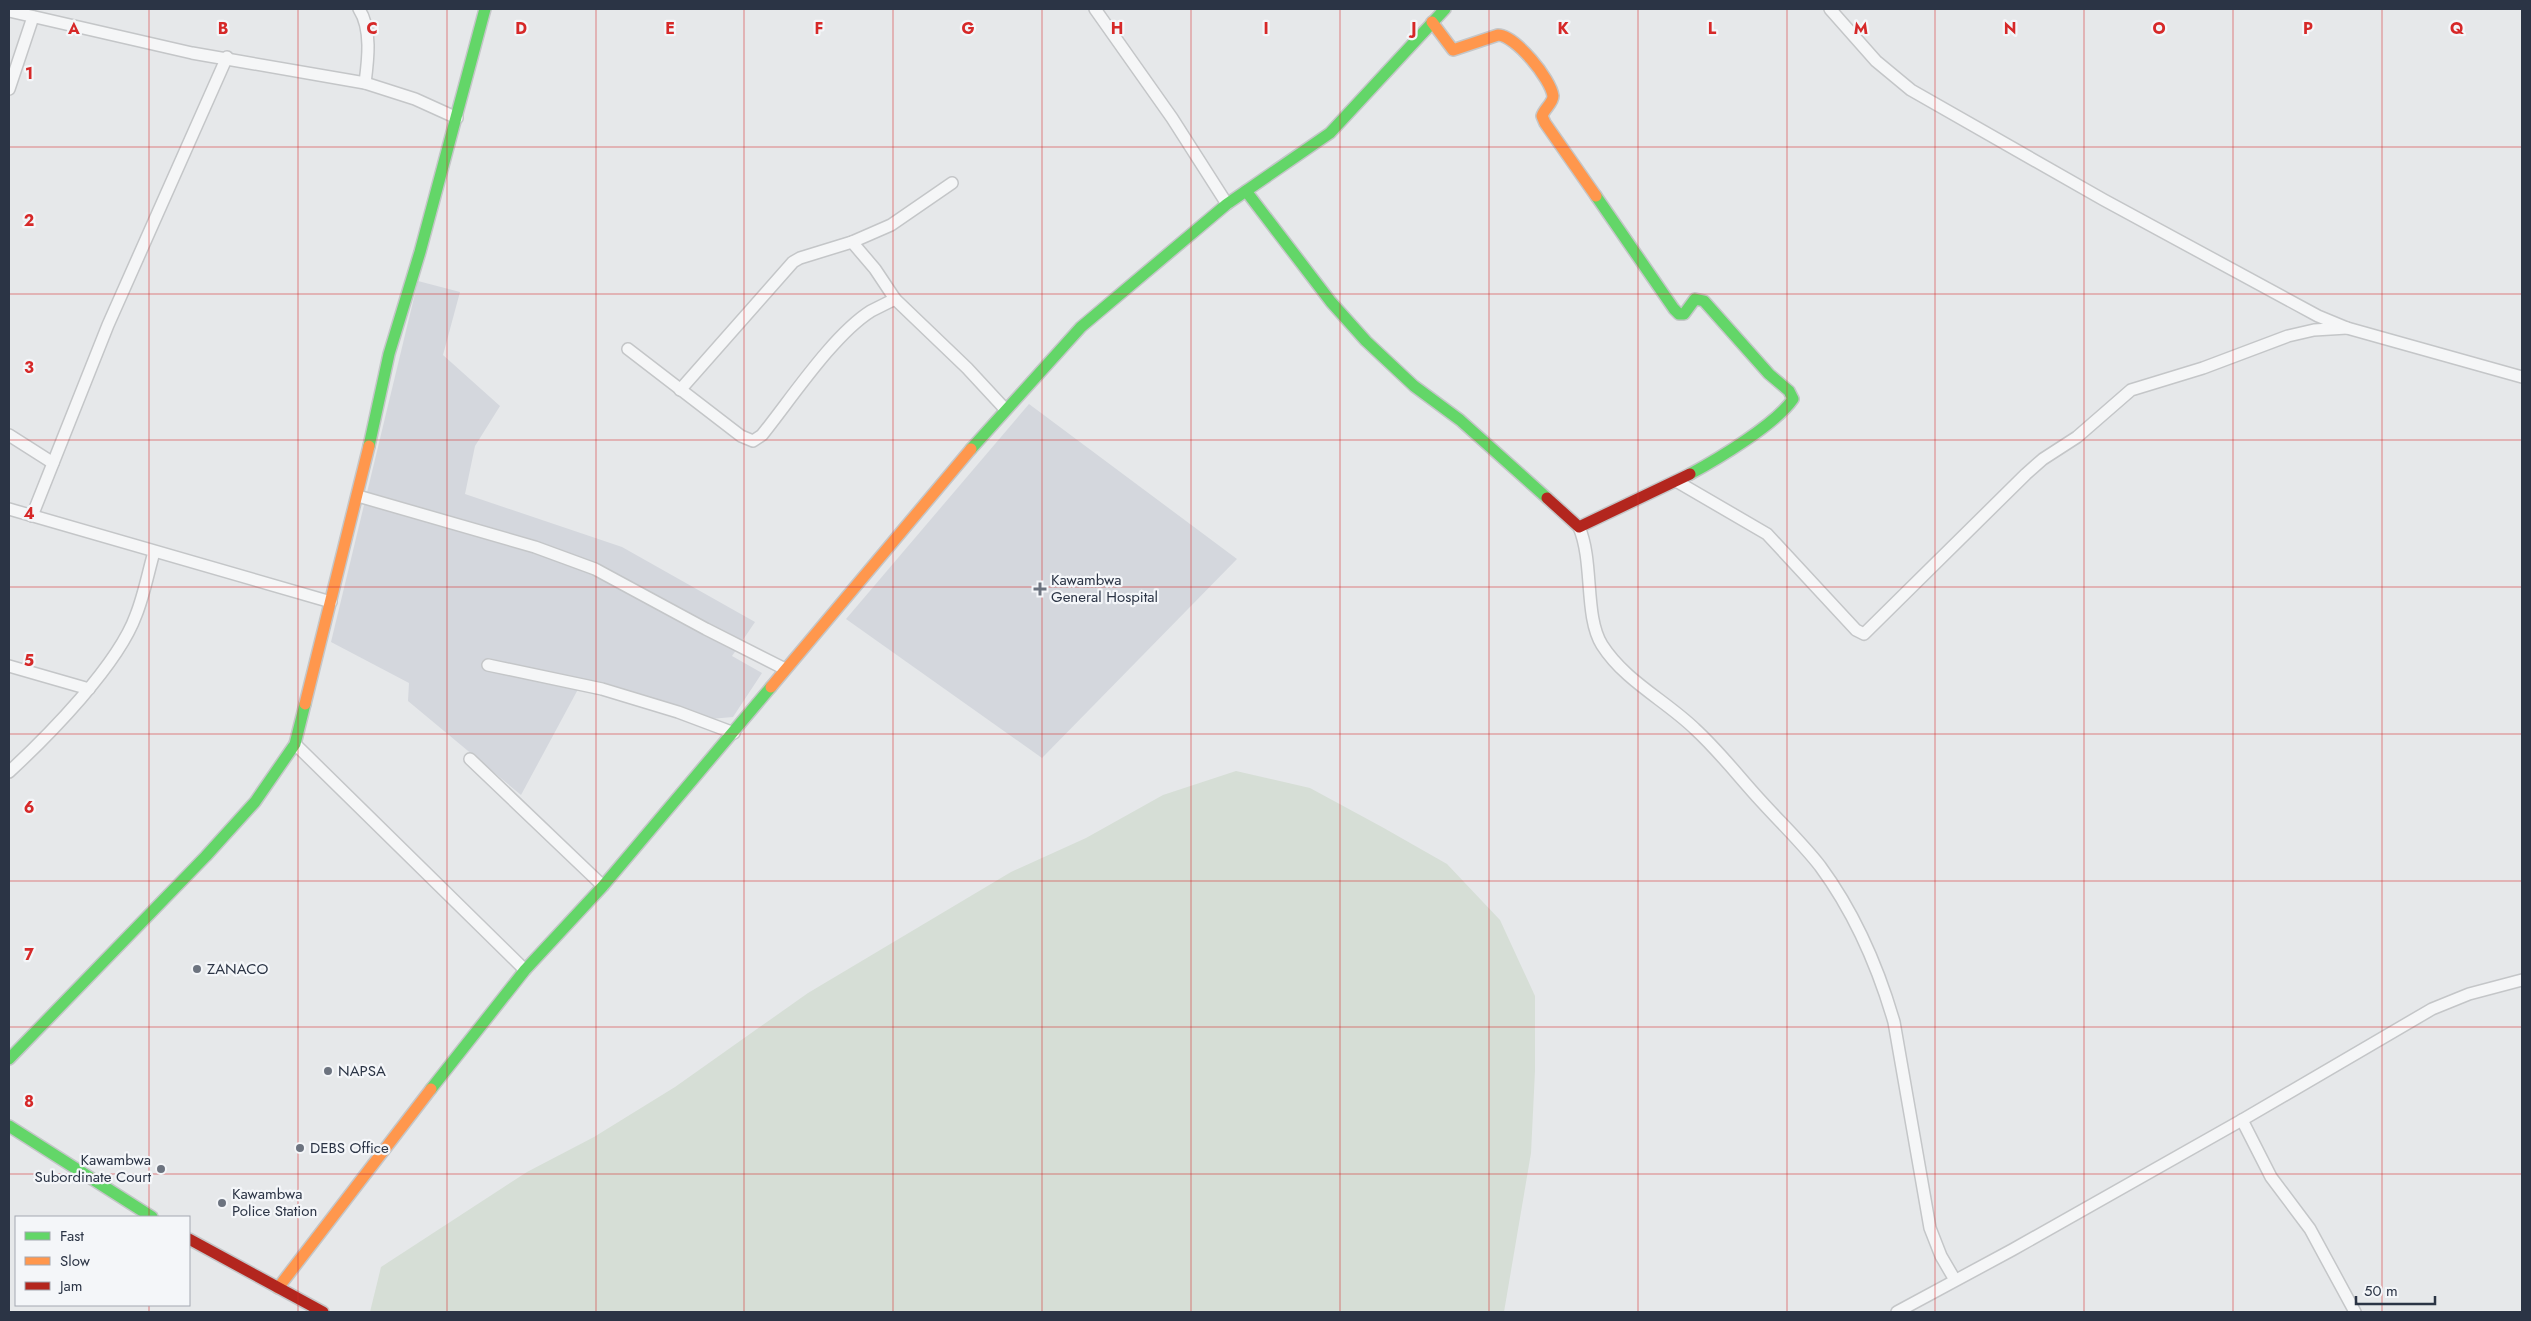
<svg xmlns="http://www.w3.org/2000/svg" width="2531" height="1321" font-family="Jost,sans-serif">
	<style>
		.built { fill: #d4d7dd }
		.green { fill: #d6ded6 }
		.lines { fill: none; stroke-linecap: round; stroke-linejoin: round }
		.street-casing { stroke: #c4c6c8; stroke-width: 14 }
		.fast-casing { stroke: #c4c6c8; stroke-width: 14 }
		.slow-casing { stroke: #c4c6c8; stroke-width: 14 }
		.jam-casing { stroke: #c4c6c8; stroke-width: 14 }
		.street { stroke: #f5f6f7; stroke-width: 11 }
		.fast { stroke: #63d668; stroke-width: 11 }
		.slow { stroke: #ff974d; stroke-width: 11 }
		.jam { stroke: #b3261e; stroke-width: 11 }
		.grid { fill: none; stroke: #d62828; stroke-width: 1; stroke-opacity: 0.55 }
		.poi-dot { fill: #6c737f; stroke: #f4f6f9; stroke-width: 2 }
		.labels { text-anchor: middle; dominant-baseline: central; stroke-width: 4.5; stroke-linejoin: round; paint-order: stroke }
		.poi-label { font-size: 15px; fill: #2b3445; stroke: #f4f6f9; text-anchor: start }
		.grid-label { font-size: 16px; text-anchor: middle; font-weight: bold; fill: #d62828; stroke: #f4f6f9; stroke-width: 4.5; stroke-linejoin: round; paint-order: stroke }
	</style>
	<rect width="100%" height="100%" fill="#e6e8ea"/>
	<g class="built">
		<path d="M 418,281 L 460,292 L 443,355 L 500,406 L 475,446 L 465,494 L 622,547 L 755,622 L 732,656 L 762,673 L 733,717 L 710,719 L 583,680 L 521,795 L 408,701 L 409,683 L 331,642 Z"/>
		<path d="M 1029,404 L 1237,559 L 1042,758 L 846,619 Z"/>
	</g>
	<path class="green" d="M 1236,771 L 1310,788 L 1382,827 L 1447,864 L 1500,920 L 1535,996 L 1535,1071 L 1531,1153 L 1504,1312 L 370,1312 L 381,1267 L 527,1172 L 594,1137 L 675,1087 L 808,993 L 1011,872 L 1086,838 L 1163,795 Z"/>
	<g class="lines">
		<g class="street-casing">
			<g id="street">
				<path d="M 359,9 C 372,29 368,60 365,83"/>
				<path d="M 1095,9 L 1172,118 L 1227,204"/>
				<path d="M 1830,9 L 1876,61 L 1911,90 L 2104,200 L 2318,316 L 2347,328 L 2522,377"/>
				<path d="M 9,11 L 192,53 L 365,83 L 415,99 L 457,118"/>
				<path d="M 9,89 L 33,17"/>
				<path d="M 852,242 L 875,269 L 895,299 L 967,368 L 1005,409"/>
				<path d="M 628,349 L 741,436 L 753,441 L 762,435 C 791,399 833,335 871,311 C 879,307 887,303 895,299"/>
				<path d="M 680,390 L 793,262 L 800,258 L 852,242 L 891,225 L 952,183"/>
				<path d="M 9,435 L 53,463"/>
				<path d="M 1676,481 L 1767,534 L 1856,630 L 1864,634 L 2026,474 L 2043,459 L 2077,437 L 2131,390 L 2203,368 L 2288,336 L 2314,330 L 2347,328"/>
				<path d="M 358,496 L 535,547 L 595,569 L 706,629 L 785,669"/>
				<path d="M 9,509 L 331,602"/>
				<path d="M 32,516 L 108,325 L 227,57"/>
				<path d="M 1579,527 C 1594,562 1584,616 1602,645 C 1625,681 1665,700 1695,729 C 1719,751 1739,777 1761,801 C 1781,823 1802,843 1820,866 C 1854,912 1878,967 1894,1022 L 1930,1228 L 1941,1256 L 1955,1280"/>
				<path d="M 488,665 L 602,689 L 678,712 L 734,733"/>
				<path d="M 9,666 L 89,689"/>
				<path d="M 295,744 L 525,970"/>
				<path d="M 470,759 L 603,886"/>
				<path d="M 9,772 C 49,735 118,665 136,615 C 144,595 148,573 154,552"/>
				<path d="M 2242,1120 L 2271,1177 L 2310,1229 L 2355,1312"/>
				<path d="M 1897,1312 L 2012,1250 L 2242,1120 L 2432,1009 L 2469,994 L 2522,980"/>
			</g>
		</g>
		<g class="fast-casing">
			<g id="fast">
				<path d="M 1246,191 L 1331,302 L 1366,341 L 1414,386 L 1460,420 L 1547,498"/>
				<path d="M 1596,196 L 1674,309 L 1679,314 L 1684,314 L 1695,299 L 1704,301 L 1769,374 L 1789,391 L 1793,399 C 1776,424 1718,459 1690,474"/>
				<path d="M 369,446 L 389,354 L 420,252 L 485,9"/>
				<path d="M 971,449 L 1081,327 L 1227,204 L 1330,133 L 1445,9"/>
				<path d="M 9,1059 L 206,856 L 255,802 L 295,744 L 305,704"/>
				<path d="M 431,1089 L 525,970 L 603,886 L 771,687"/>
				<path d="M 9,1126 L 152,1217"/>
			</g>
		</g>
		<g class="slow-casing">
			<g id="slow">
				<path d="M 1432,22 L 1453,50 L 1498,35 C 1515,35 1551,79 1553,96 C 1553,103 1544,109 1542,116 L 1545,123 L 1596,196"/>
				<path d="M 771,687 L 971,449"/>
				<path d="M 305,704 L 369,446"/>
				<path d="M 278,1288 L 431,1089"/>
			</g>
		</g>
		<g class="jam-casing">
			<g id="jam">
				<path d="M 1547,498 L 1579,527 L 1690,474"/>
				<path d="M 189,1239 L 323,1312"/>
			</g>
		</g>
		<use href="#street" class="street"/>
		<use href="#fast" class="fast"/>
		<use href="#slow" class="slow"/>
		<use href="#jam" class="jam"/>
	</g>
	<path class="grid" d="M 149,9 L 149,1217M 298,9 L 298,1312M 447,9 L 447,1312M 596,9 L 596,1312M 744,9 L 744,1312M 893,9 L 893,1312M 1042,9 L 1042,1312M 1191,9 L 1191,1312M 1340,9 L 1340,1312M 1489,9 L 1489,1312M 1638,9 L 1638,1312M 1787,9 L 1787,1312M 1935,9 L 1935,1312M 2084,9 L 2084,1312M 2233,9 L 2233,1312M 2382,9 L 2382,1312M 9,147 L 2522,147M 9,294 L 2522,294M 9,440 L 2522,440M 9,587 L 2522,587M 9,734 L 2522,734M 9,881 L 2522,881M 9,1027 L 2522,1027M 9,1174 L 2522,1174M 149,1305 L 149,1312"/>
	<g class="poi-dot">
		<path d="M1037.5 581.5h5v5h5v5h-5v5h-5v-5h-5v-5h5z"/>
		<circle cx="197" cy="969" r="5"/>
		<circle cx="328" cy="1071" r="5"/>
		<circle cx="300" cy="1148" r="5"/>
		<circle cx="161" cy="1169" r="5"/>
		<circle cx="222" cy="1203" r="5"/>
	</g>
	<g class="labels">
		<g class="poi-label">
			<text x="1051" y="580">Kawambwa<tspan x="1051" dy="17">General Hospital</tspan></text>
			<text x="207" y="969">ZANACO</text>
			<text x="338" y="1071">NAPSA</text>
			<text x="310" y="1148">DEBS Office</text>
			<text x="151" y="1160" text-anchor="end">Kawambwa<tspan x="151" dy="17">Subordinate Court</tspan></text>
			<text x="232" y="1194">Kawambwa<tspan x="232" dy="17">Police Station</tspan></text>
		</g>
	</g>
	<g class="grid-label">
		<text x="74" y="34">A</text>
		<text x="223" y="34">B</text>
		<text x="372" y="34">C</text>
		<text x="521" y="34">D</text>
		<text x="670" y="34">E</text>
		<text x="819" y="34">F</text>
		<text x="968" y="34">G</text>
		<text x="1117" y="34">H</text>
		<text x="1266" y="34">I</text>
		<text x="1414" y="34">J</text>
		<text x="1563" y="34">K</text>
		<text x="1712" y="34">L</text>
		<text x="1861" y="34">M</text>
		<text x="2010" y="34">N</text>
		<text x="2159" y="34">O</text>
		<text x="2308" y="34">P</text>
		<text x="2457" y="34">Q</text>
		<text x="29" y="79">1</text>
		<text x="29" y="226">2</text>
		<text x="29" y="373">3</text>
		<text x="29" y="519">4</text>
		<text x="29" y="666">5</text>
		<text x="29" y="813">6</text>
		<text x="29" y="960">7</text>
		<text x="29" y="1107">8</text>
	</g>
	<rect width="2531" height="1321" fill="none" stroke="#2b3445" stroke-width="20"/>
	<rect x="15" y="1216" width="175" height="90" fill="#f4f6f9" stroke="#a4a8b1"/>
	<rect x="25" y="1232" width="25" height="8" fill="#63d668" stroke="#a4a8b1"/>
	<text x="60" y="1241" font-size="15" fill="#2b3445">Fast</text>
	<rect x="25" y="1257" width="25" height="8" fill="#ff974d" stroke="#a4a8b1"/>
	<text x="60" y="1266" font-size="15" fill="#2b3445">Slow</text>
	<rect x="25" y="1282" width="25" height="8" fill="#b3261e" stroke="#a4a8b1"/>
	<text x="60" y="1291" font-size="15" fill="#2b3445">Jam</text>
	<path d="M2356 1296v8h79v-8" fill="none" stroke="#2b3445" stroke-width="2.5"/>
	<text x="2364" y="1296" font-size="15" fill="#2b3445" stroke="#f4f6f9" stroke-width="4" paint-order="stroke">50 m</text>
</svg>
